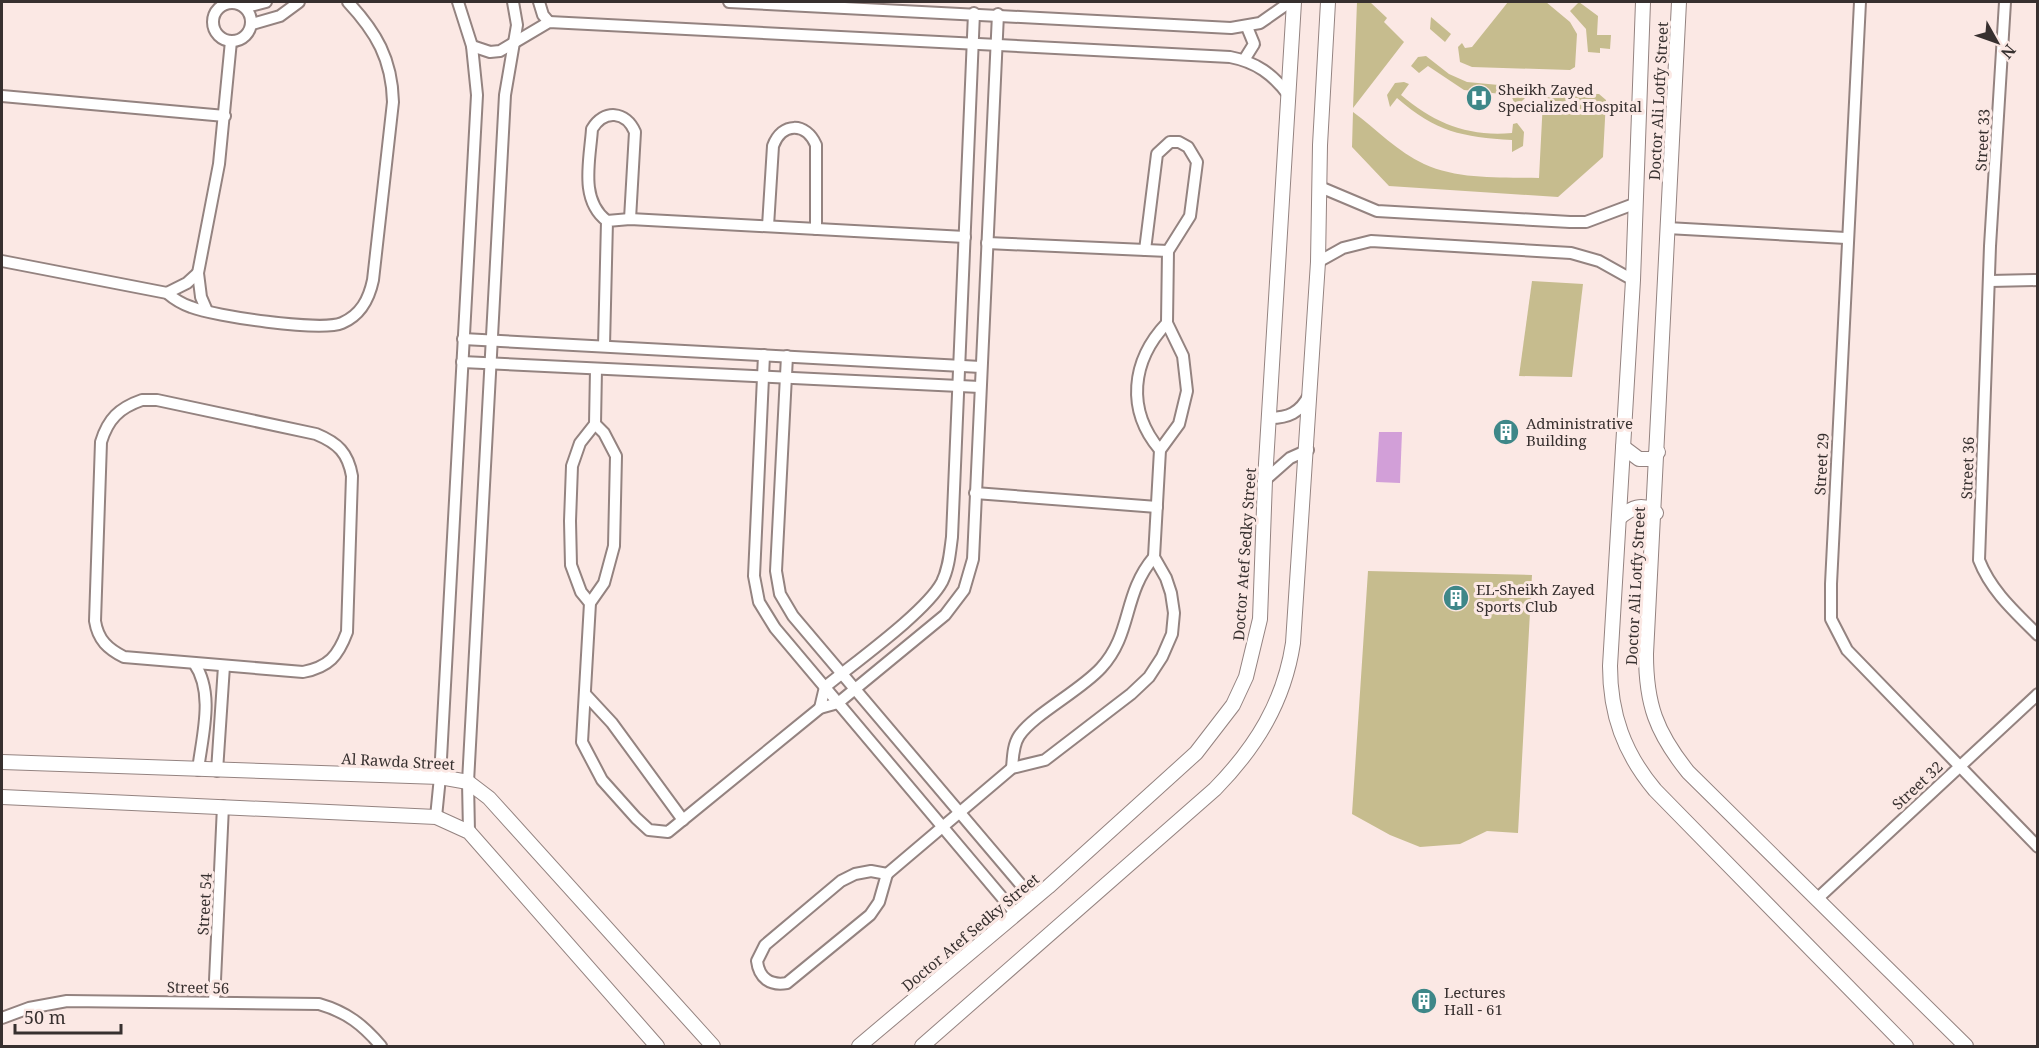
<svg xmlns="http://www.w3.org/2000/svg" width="2039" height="1048" font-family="'Noto Serif',serif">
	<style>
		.green { fill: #c6bc8e }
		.water { fill: #d29fd8 }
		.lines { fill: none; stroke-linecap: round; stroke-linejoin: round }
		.minor-casing { stroke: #948380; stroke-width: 14 }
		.tertiary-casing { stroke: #948380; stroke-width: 16 }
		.minor { stroke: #fff; stroke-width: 10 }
		.tertiary { stroke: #fff; stroke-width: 14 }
		.labels { text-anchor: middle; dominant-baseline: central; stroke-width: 6; stroke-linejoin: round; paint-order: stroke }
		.poi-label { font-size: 15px; fill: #37302f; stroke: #fbe8e4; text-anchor: start }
		.street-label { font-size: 15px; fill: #37302f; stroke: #fbe8e4 }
	</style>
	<rect width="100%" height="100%" fill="#fbe8e4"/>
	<g class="green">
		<path d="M 1357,2 L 1370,2 L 1387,18 L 1384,22 L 1404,42 L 1353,108 Z"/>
		<path d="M 1508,2 L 1546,2 L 1570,22 L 1577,34 L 1575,67 L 1570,70 L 1472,67 L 1460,62 L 1458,47 L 1462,43 L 1465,48 L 1472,47 Z"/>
		<path d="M 1579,2 L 1598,16 L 1597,35 L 1611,35 L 1610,49 L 1600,48 L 1600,53 L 1588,52 L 1586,29 L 1570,11 Z"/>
		<path d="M 1431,17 L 1451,34 L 1445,42 L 1430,29 Z"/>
		<path d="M 1426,56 L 1449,74 L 1467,82 L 1520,87 L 1525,92 L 1525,98 L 1516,107 L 1511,95 L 1464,90 L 1428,66 L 1419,73 L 1411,66 L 1418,57 Z"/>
		<path d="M 1404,82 L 1409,84 L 1401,95 C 1434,123 1468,137 1512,133 L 1513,124 L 1517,123 L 1524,132 L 1523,146 L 1512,152 L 1512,140 C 1462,137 1436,132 1397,98 L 1390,107 L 1387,95 L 1395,83 Z"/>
		<path d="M 1549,93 L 1599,94 L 1606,100 L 1603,157 L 1558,197 L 1389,186 L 1352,147 L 1353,112 C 1376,129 1398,152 1424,164 C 1459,180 1501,177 1539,178 L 1543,100 Z"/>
		<path d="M 1532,281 L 1583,284 L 1572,377 L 1519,376 Z"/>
		<path d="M 1368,571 L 1532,575 L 1518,833 L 1487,831 L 1460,844 L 1420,847 L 1390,835 L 1352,814 Z"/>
	</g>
	<path class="water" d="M 1379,432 L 1402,432 L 1400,483 L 1376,482 Z"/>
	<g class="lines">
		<g class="minor-casing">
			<g id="minor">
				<path d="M 539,2 L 543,15 L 549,22"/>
				<path d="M 729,2 L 1231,28 L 1260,23 L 1290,2"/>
				<path d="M 1860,2 L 1831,584 L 1831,619 L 1847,650 L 2038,847"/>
				<path d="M 2005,2 L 1990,246 L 1979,560 C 1991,591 2015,612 2038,635"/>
				<circle cx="232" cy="22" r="19"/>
				<path d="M 246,7 L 266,2"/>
				<path d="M 252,24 L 280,16 L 299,2"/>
				<path d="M 472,46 L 490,52 L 500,51 L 549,22 L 1230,57 C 1256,62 1273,74 1289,96"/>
				<path d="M 1244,60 L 1254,44 L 1247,27"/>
				<path d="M 2,96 L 225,116"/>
				<path d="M 1320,187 L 1377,211 L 1570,222 L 1586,222 L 1634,204"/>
				<path d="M 607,221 C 579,200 590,160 592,129 C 604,109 626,111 635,132 L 630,219"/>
				<path d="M 768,226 L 773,146 C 782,122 806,122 816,145 L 816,229"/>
				<path d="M 1667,228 L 1846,238"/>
				<path d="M 987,243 L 1168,251"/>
				<path d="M 2,261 L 167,293 C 174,299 182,304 191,307 C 214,316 321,332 342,323 C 361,315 369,299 373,280 L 393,102 C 392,59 376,32 348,2"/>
				<path d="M 1318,262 L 1343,248 L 1371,241 L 1571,253 L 1599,261 L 1633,280"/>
				<path d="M 1990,281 L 2038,280"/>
				<path d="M 167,293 L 187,283 L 198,273"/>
				<path d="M 207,311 L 201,297 L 198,273 L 219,164 L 231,41"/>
				<path d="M 463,339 L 981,367"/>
				<path d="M 604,346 L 607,221 L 630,219 L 965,237"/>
				<path d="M 764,355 L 754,576 L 759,602 L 775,628 L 1016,914"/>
				<path d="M 787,356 L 776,571 L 780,594 L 793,616 L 1033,899"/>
				<path d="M 462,362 L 980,387"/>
				<path d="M 142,400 L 157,400 L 316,434 C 338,443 348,453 352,476 L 347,632 C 338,656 329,667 303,672 L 124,657 C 108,649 98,640 95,621 L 101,442 C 108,419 119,408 142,400 Z"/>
				<path d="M 1269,418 C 1288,418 1300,413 1309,395"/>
				<path d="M 595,424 L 604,433 L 616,456 L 614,546 L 604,583 L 590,603 L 582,742 L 602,780 L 636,818 L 649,830 L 668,832 L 820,708 L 838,703 L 945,615 L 964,590 L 973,559 L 998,14"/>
				<path d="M 1160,450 C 1126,410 1131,361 1167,323"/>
				<path d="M 1265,480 L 1290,458 L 1308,450"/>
				<path d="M 975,493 L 1157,507"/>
				<path d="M 590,603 L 581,592 L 571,565 L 570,521 L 572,466 L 580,443 L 595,424 L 596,369"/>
				<path d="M 194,663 C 215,693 202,736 198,770"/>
				<path d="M 586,695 L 612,723 L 683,820"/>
				<path d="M 820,708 L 825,687 C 854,663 926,612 942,582 C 949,568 950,552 952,537 L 974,13"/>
				<path d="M 1012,768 C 1013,757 1013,745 1019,736 C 1034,714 1080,691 1101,668 C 1133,633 1122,595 1154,557"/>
				<path d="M 217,771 L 224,666"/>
				<path d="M 436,817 L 440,777 L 477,95 L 472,46 L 458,2"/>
				<path d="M 469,832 L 468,782 L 505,95 L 517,25 L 513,2"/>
				<path d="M 871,871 L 887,874 L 879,902 L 870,915 L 787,983 C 770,986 759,978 757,961 L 765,945 L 841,881 L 855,874 Z"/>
				<path d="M 887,874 L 1012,768 L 1045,760 L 1131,694 L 1149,677 L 1162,657 L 1172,634 L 1174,613 L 1171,593 L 1166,578 L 1154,557 L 1160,450 L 1179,424 L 1187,391 L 1183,356 L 1167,323 L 1168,251 L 1190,216 L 1197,162 L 1188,147 L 1179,142 L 1170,142 L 1157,154 L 1145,250"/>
				<path d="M 1817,899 L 2038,694"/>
				<path d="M 214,1002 L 223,806"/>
				<path d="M 2,1018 L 29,1008 L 67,1001 L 319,1004 C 347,1012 363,1025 381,1046"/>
			</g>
		</g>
		<g class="tertiary-casing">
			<g id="tertiary">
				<path d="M 1643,2 L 1633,280 L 1610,666 C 1610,714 1624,753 1655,790 L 1906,1046"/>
				<path d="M 1679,2 L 1646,654 C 1646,704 1656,732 1688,772 L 1966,1046"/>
				<path d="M 1623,447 L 1639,459 L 1652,459 L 1658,452"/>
				<path d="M 1619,518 C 1631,508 1642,502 1656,513"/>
				<path d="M 2,762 L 440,777 L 468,782 L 489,798 L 713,1046"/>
				<path d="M 2,797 L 436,817 L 469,832 L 657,1046"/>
				<path d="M 859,1046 L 1048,887 L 1196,753 L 1233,705 L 1246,677 L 1260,619 L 1265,480 L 1294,2"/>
				<path d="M 922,1046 L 1215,789 C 1256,747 1284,702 1293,643 L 1318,262 L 1320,145 L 1328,2"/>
			</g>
		</g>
		<use href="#minor" class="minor"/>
		<use href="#tertiary" class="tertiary"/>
	</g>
	<defs>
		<g id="hospital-disc" transform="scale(1.35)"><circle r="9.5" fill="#3e8788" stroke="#fbe8e4"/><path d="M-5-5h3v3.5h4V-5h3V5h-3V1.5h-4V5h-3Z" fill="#fff"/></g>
		<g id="building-disc" transform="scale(1.35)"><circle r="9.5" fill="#3e8788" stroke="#fbe8e4"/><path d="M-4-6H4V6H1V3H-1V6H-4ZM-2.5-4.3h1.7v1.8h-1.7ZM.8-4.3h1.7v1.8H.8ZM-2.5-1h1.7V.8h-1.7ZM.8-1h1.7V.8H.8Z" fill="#fff"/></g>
	</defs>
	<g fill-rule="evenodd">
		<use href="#hospital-disc" x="1479" y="98"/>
		<use href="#building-disc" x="1506" y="432"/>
		<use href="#building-disc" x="1456" y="598"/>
		<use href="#building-disc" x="1424" y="1001"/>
	</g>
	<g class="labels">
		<g class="poi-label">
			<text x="1498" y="89">Sheikh Zayed<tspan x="1498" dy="17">Specialized Hospital</tspan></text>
			<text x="1526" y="423">Administrative<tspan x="1526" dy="17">Building</tspan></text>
			<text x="1476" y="589">EL-Sheikh Zayed<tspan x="1476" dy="17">Sports Club</tspan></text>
			<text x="1444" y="992">Lectures<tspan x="1444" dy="17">Hall - 61</tspan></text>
		</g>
		<g class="street-label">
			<text transform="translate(1658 101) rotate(-87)">Doctor Ali Lotfy Street</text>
			<text transform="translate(1982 140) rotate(-87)">Street 33</text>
			<text transform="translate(1821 464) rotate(-87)">Street 29</text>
			<text transform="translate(1967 468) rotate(-88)">Street 36</text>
			<text transform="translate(1244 554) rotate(-86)">Doctor Atef Sedky Street</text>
			<text transform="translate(1635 586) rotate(-87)">Doctor Ali Lotfy Street</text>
			<text transform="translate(398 761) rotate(3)">Al Rawda Street</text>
			<text transform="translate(1917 785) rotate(-43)">Street 32</text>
			<text transform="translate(204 904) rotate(-87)">Street 54</text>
			<text transform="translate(970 932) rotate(-40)">Doctor Atef Sedky Street</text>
			<text transform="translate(198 987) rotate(1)">Street 56</text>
		</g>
	</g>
	<rect width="2039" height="1048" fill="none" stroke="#37302f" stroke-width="6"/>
	<g transform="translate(1997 42) rotate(130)" stroke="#fbe8e4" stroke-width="4.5" paint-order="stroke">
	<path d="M0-4.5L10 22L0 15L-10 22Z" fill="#37302f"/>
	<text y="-9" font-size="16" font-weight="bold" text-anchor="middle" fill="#37302f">N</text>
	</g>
	<path d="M15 1024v9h106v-9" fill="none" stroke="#37302f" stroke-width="3"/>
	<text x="24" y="1024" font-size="18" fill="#37302f" stroke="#fbe8e4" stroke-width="4.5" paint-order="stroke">50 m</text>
</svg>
